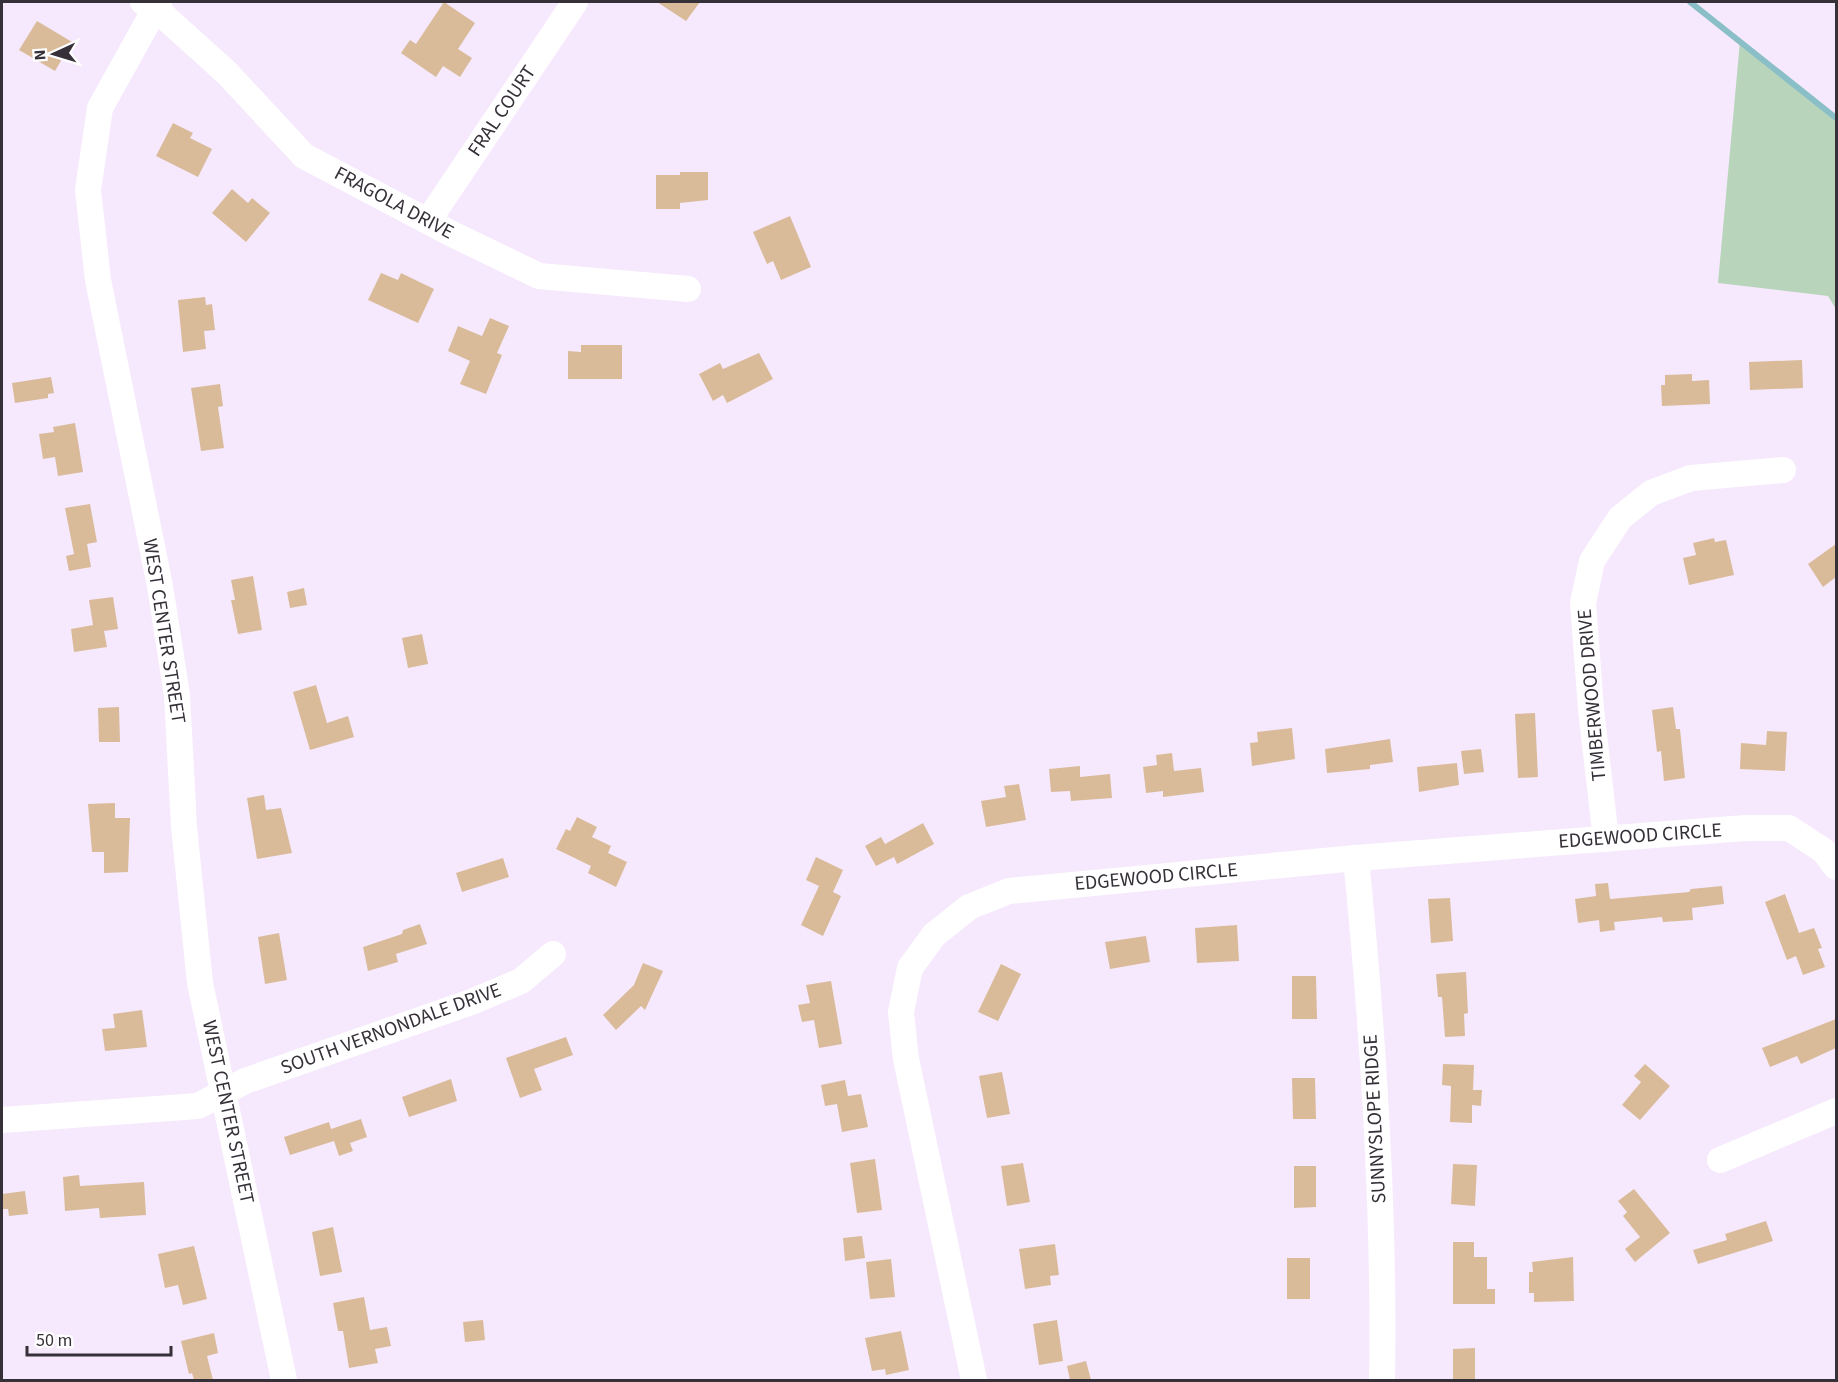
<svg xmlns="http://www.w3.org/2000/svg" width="1838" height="1382" font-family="'Source Sans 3',sans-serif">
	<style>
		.green { fill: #b8d5bc }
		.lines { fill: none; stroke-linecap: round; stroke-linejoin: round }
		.stream { stroke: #8bbfc8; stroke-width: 6 }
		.building { fill: #d9bb9a }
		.minor { stroke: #fff; stroke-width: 26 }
		.labels { text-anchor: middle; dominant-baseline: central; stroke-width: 4.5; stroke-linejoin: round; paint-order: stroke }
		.street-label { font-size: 20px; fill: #363039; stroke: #fff }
	</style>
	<rect width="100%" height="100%" fill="#f6e9fd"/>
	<path class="green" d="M 1740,41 L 1836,118 L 1836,309 L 1828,296 L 1718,283 Z"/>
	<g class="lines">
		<path class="stream" d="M 1690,2 L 1836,118"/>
	</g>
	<g class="building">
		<path d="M 444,2 L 475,23 L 458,49 L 472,58 L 460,77 L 443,66 L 436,77 L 401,53 L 410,40 L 416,44 Z"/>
		<path d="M 657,2 L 700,2 L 686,21 Z"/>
		<path d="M 37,21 L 72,42 L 55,71 L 19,50 Z"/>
		<path d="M 173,123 L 193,133 L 190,138 L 212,149 L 198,177 L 156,156 Z"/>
		<path d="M 680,172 L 708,172 L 708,200 L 680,203 L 680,209 L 656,209 L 656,175 L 680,175 Z"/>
		<path d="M 232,189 L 248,203 L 252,198 L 270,213 L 246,242 L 212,213 Z"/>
		<path d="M 790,216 L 811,267 L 781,280 L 773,261 L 767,264 L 753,232 Z"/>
		<path d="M 381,273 L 398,280 L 401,273 L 434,289 L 418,323 L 368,300 Z"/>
		<path d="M 205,297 L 206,305 L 212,304 L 215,330 L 204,331 L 206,349 L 183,352 L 178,300 Z"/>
		<path d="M 490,318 L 509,326 L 497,353 L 502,355 L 486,394 L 460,384 L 470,361 L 448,351 L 458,326 L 482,336 Z"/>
		<path d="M 581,345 L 622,345 L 622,379 L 568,379 L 568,351 L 581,352 Z"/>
		<path d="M 759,353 L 773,379 L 727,403 L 723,395 L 713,401 L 699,374 L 720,363 L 723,369 Z"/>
		<path d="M 1802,360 L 1803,388 L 1750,390 L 1749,362 Z"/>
		<path d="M 1692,374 L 1692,381 L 1709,380 L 1710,404 L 1662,406 L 1661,385 L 1665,385 L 1665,375 Z"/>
		<path d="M 51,377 L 54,393 L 48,394 L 48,398 L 15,403 L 12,383 Z"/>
		<path d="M 220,384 L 223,406 L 218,407 L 224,448 L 201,451 L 191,388 Z"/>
		<path d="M 75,423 L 83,472 L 58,476 L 55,457 L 43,459 L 39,434 L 54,432 L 53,427 Z"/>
		<path d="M 90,504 L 97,542 L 87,544 L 91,567 L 69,571 L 66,556 L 74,554 L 65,508 Z"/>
		<path d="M 1714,538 L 1715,542 L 1726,540 L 1734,575 L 1689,585 L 1683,558 L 1696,555 L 1693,543 Z"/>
		<path d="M 1836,544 L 1836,577 L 1823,587 L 1808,564 Z"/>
		<path d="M 253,576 L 262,630 L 238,634 L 231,600 L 235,600 L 231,580 Z"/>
		<path d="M 304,588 L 307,605 L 290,608 L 287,592 Z"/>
		<path d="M 113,597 L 118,629 L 104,631 L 107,647 L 74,652 L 71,629 L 93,625 L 89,600 Z"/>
		<path d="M 422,634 L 428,664 L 408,668 L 402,638 Z"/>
		<path d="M 316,685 L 327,723 L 348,716 L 354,737 L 310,750 L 293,692 Z"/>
		<path d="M 119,707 L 120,742 L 99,742 L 98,708 Z"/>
		<path d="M 1673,707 L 1676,729 L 1680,729 L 1685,778 L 1664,781 L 1661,751 L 1657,752 L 1652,710 Z"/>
		<path d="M 1535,713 L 1538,777 L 1518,778 L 1515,714 Z"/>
		<path d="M 1292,728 L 1295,759 L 1252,766 L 1250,743 L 1258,742 L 1257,732 Z"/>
		<path d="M 1767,731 L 1787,732 L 1785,771 L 1740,769 L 1741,743 L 1766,745 Z"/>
		<path d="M 1390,739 L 1393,762 L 1370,765 L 1370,769 L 1327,773 L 1325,749 Z"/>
		<path d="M 1481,749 L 1484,772 L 1464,774 L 1461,751 Z"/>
		<path d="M 1172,753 L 1174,771 L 1201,768 L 1204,792 L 1163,797 L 1163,791 L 1146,793 L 1143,767 L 1157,765 L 1156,755 Z"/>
		<path d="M 1457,763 L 1459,785 L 1419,792 L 1417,767 Z"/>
		<path d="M 1080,766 L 1080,777 L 1110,774 L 1112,798 L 1071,801 L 1070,791 L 1051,792 L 1049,769 Z"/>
		<path d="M 1019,784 L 1026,820 L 986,827 L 981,801 L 1006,797 L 1004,786 Z"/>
		<path d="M 264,795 L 266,810 L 281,808 L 292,853 L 257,859 L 247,798 Z"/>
		<path d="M 115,803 L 115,818 L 130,818 L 128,872 L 104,873 L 104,852 L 92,852 L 88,804 Z"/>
		<path d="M 577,817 L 597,827 L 592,837 L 611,846 L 608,853 L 627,862 L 616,887 L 588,873 L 591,866 L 556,849 L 566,829 L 570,831 Z"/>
		<path d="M 923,823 L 934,844 L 897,864 L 894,857 L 876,866 L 865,846 L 881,837 L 885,844 Z"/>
		<path d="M 816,857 L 843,870 L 833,892 L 841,896 L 823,936 L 801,925 L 819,886 L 806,880 Z"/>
		<path d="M 503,858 L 509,877 L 462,892 L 456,873 Z"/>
		<path d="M 1608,883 L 1610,899 L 1689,892 L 1691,889 L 1722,886 L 1724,904 L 1692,908 L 1693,920 L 1663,922 L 1662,917 L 1614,922 L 1615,930 L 1600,932 L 1599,920 L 1578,923 L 1575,899 L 1596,896 L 1595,884 Z"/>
		<path d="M 1785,894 L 1799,933 L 1814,928 L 1822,948 L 1818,949 L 1825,967 L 1803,975 L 1796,956 L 1787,960 L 1765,902 Z"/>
		<path d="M 1450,898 L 1453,941 L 1431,943 L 1428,899 Z"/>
		<path d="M 420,924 L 427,944 L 396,954 L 398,962 L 368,971 L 363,947 L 402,934 L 403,930 Z"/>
		<path d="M 1237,925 L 1239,961 L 1197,963 L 1195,928 Z"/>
		<path d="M 279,933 L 287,980 L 265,984 L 258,937 Z"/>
		<path d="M 1146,936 L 1150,962 L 1110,969 L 1105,942 Z"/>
		<path d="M 643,963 L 663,971 L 645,1010 L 641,1006 L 616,1030 L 603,1015 L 634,985 Z"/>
		<path d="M 1001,964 L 1021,974 L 998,1021 L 978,1012 Z"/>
		<path d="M 1466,972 L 1468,1013 L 1464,1014 L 1465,1036 L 1445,1037 L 1442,997 L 1438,997 L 1436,974 Z"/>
		<path d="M 1292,976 L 1316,976 L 1317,1019 L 1292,1019 Z"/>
		<path d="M 831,981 L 842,1044 L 819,1048 L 814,1020 L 802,1022 L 798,1005 L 810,1003 L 806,985 Z"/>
		<path d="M 142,1010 L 147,1047 L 105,1051 L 102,1029 L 115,1028 L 113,1014 Z"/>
		<path d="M 1836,1019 L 1836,1048 L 1801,1064 L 1797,1056 L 1770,1067 L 1762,1048 Z"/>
		<path d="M 566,1037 L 573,1055 L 534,1069 L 542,1090 L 520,1098 L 506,1058 Z"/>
		<path d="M 1443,1064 L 1474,1065 L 1473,1090 L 1482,1090 L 1481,1106 L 1472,1105 L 1472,1123 L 1450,1122 L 1451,1086 L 1442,1085 Z"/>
		<path d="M 1645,1064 L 1670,1086 L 1640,1120 L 1622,1105 L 1641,1082 L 1634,1076 Z"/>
		<path d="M 1002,1072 L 1010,1114 L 987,1118 L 979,1076 Z"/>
		<path d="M 1292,1078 L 1315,1078 L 1316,1119 L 1293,1119 Z"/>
		<path d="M 451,1079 L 457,1101 L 409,1117 L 402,1097 Z"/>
		<path d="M 845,1080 L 848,1096 L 861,1094 L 868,1127 L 842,1132 L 837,1104 L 825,1106 L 821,1085 Z"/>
		<path d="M 361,1119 L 367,1137 L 350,1143 L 353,1151 L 339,1156 L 334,1141 L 290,1155 L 284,1137 L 329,1122 L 331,1129 Z"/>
		<path d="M 875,1159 L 882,1210 L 857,1213 L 850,1163 Z"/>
		<path d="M 1023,1163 L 1030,1202 L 1007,1206 L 1001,1166 Z"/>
		<path d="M 1453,1164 L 1477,1165 L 1475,1206 L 1451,1204 Z"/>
		<path d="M 1294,1166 L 1316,1166 L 1316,1207 L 1294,1208 Z"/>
		<path d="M 79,1175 L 80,1186 L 144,1182 L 146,1215 L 100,1218 L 99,1208 L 65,1211 L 63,1177 Z"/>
		<path d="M 1634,1189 L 1670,1233 L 1635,1262 L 1625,1249 L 1640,1237 L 1623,1216 L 1627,1212 L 1618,1201 Z"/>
		<path d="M 25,1191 L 28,1214 L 9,1216 L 8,1209 L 2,1209 L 2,1194 Z"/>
		<path d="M 1766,1221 L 1773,1241 L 1698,1264 L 1693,1250 L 1727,1240 L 1725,1234 Z"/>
		<path d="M 333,1227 L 342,1272 L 320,1276 L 312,1232 Z"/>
		<path d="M 862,1236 L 865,1258 L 845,1261 L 843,1238 Z"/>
		<path d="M 1453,1242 L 1474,1242 L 1474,1257 L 1487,1257 L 1487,1289 L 1495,1289 L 1495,1304 L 1453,1304 Z"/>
		<path d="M 1055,1244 L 1059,1275 L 1050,1276 L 1051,1285 L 1025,1289 L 1019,1249 Z"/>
		<path d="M 194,1246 L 207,1299 L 183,1305 L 178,1285 L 165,1288 L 158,1254 Z"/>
		<path d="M 1573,1257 L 1574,1301 L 1534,1302 L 1534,1293 L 1529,1293 L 1529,1272 L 1533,1272 L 1532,1262 Z"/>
		<rect x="1287" y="1258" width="23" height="41"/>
		<path d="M 891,1259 L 895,1297 L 870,1299 L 866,1262 Z"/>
		<path d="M 364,1297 L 370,1330 L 387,1327 L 391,1346 L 375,1349 L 378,1363 L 349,1368 L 343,1331 L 338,1331 L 333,1303 Z"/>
		<path d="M 483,1320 L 485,1340 L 465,1342 L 463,1322 Z"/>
		<path d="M 1057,1320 L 1063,1361 L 1039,1365 L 1033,1324 Z"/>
		<path d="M 901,1331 L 909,1370 L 886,1375 L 885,1369 L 872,1371 L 865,1338 Z"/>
		<path d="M 214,1333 L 218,1353 L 207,1356 L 213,1380 L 194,1380 L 192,1373 L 189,1374 L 181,1341 Z"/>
		<path d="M 1475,1348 L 1475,1380 L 1453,1380 L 1453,1349 Z"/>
		<path d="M 1086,1361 L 1091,1380 L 1070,1380 L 1067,1366 Z"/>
	</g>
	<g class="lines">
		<g class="minor">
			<path d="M 143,2 L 155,8 L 227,73 L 304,156 L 450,233 L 539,276 L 688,289"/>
			<path d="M 159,2 L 100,108 L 88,190 L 98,280 L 160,586 L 177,695 L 184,827 L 200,983 L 284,1380"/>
			<path d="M 428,221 L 575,2"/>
			<path d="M 1606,839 L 1591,709 L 1583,603 L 1592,561 L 1620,518 L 1651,493 L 1691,478 L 1783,470"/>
			<path d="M 1356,858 C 1373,1031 1385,1206 1382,1380"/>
			<path d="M 2,1120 L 198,1106 L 245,1081 L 474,1001 L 521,981 L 553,954"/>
			<path d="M 1720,1160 L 1836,1111"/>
			<path d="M 974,1380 L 906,1059 L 901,1012 L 910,968 L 934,935 L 969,907 L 1009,891 L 1356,858 L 1745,828 L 1789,828 L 1824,851 L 1836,867"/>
		</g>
	</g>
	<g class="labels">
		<g class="street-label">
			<text transform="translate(502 111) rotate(-56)">FRAL COURT</text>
			<text transform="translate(394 203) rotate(28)">FRAGOLA DRIVE</text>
			<text transform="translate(164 631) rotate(81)">WEST CENTER STREET</text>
			<text transform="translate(1592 695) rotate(-95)">TIMBERWOOD DRIVE</text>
			<text transform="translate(1640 836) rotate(-4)">EDGEWOOD CIRCLE</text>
			<text transform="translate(1156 877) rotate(-5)">EDGEWOOD CIRCLE</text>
			<text transform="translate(391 1029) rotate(-20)">SOUTH VERNONDALE DRIVE</text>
			<text transform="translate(228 1112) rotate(78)">WEST CENTER STREET</text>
			<text transform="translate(1375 1119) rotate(-93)">SUNNYSLOPE RIDGE</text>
		</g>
	</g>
	<rect width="1838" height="1382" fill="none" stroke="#363039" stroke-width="6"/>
	<g transform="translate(54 54) rotate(266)" stroke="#ffffff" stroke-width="4.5" paint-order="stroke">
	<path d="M0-4.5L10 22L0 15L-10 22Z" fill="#363039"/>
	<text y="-9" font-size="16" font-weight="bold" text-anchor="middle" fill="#363039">N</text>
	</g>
	<path d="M27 1346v9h144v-9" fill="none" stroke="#363039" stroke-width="3"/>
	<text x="36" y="1346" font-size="18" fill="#363039" stroke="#ffffff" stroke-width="4.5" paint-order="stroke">50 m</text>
</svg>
